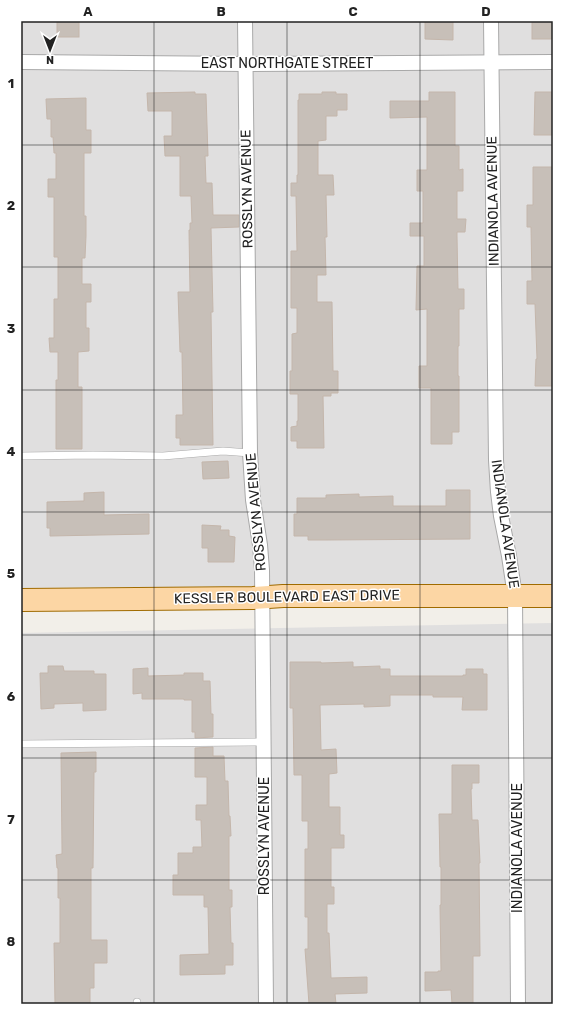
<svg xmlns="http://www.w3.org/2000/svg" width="574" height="1025" font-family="Rubik,sans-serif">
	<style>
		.residential { fill: #e0dfdf }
		.building { fill: #c7bfb8; stroke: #c4b6ab }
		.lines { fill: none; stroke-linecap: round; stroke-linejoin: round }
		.lane-casing { stroke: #a9a9a9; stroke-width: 8 }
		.street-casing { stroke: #a9a9a9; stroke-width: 16 }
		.primary-casing { stroke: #a06b00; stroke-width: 24 }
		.lane { stroke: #fff; stroke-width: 7 }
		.street { stroke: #fff; stroke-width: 14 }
		.primary { stroke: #fcd6a4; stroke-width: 22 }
		.grid { fill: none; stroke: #222; stroke-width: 1; stroke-opacity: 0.55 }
		.labels { text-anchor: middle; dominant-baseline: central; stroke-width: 3; stroke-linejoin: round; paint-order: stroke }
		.street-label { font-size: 14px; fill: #222; stroke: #fff }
		.neatline { fill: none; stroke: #222; stroke-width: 1.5 }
		.grid-label { font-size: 13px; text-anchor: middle; font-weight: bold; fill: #222 }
	</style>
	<rect width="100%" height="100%" fill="#f2efe9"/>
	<g class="residential">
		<path d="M 21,21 L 553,21 L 553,584 L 21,588 Z"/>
		<path d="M 553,623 L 553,1004 L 21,1004 L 21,633 Z"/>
	</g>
	<g class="building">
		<rect x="57" y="21" width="22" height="16"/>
		<path d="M 425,21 L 453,21 L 453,40 L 425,39 Z"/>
		<rect x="532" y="21" width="21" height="18"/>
		<path d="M 195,92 L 195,94 L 206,94 L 208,156 L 205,156 L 206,183 L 212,183 L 213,215 L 239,215 L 239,227 L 211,228 L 213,312 L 211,312 L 213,445 L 180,445 L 180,438 L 176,438 L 176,415 L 183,415 L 182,352 L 180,352 L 178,292 L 190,292 L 189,230 L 190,230 L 190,223 L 192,223 L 191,196 L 180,196 L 180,156 L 165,156 L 164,136 L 172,136 L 172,111 L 148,111 L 147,93 Z"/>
		<path d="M 322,92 L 336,92 L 336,94 L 347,94 L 347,110 L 337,110 L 337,116 L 326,116 L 326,140 L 318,141 L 318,175 L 333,175 L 334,195 L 326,195 L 327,237 L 325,237 L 326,275 L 317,275 L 317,302 L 332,302 L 333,371 L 338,371 L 338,393 L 331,393 L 331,396 L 323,396 L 324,448 L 297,448 L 297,441 L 291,441 L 291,427 L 297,426 L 297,421 L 298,421 L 298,394 L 290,394 L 290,371 L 292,371 L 292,334 L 297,333 L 297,308 L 291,308 L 291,251 L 297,251 L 296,196 L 291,196 L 291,183 L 297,183 L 297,175 L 298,175 L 298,100 L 299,100 L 299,94 L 322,94 Z"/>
		<path d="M 429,92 L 455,92 L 455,146 L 459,146 L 459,170 L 463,169 L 463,191 L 457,191 L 457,219 L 466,219 L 465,232 L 457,232 L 457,236 L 458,289 L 464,289 L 464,309 L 459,309 L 459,346 L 458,346 L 458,376 L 459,376 L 459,432 L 452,432 L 452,444 L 431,444 L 431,388 L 419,388 L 419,366 L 427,366 L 427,309 L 416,310 L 417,266 L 424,266 L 424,236 L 410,236 L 410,223 L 423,223 L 423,191 L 417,191 L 417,170 L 427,170 L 427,117 L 390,118 L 390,101 L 429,101 Z"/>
		<path d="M 535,92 L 553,92 L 553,135 L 534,135 Z"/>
		<path d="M 86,98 L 86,130 L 91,130 L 91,153 L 84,153 L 84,216 L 86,216 L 86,236 L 85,258 L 82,258 L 82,284 L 91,284 L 91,302 L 86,302 L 86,328 L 89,328 L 89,351 L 78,352 L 78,387 L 82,387 L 82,449 L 56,449 L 56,380 L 58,380 L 58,352 L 50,352 L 49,338 L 54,338 L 54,299 L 58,299 L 58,257 L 54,257 L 54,197 L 48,197 L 48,179 L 56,179 L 56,153 L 54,153 L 53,137 L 51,137 L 51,119 L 47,119 L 46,99 Z"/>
		<path d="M 533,167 L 553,167 L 553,386 L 535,386 L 536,359 L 537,359 L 535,304 L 527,304 L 527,281 L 532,281 L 531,227 L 527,227 L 527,205 L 533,205 Z"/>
		<path d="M 228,461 L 229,478 L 203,479 L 202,462 Z"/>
		<path d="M 446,490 L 470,490 L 470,539 L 326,540 L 308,540 L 308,536 L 294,536 L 294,514 L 297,514 L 297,498 L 326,498 L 326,495 L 359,494 L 359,497 L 393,496 L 393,506 L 446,506 Z"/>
		<path d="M 104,492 L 104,515 L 149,514 L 149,534 L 50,536 L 50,528 L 47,528 L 47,502 L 84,501 L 84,493 Z"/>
		<path d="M 202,525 L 221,526 L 220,530 L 229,530 L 229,536 L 235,537 L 234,562 L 208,562 L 208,548 L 202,548 Z"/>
		<path d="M 290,662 L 321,662 L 321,663 L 353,662 L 353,667 L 380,666 L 380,669 L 390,669 L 390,676 L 463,676 L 463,675 L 466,675 L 466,669 L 483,669 L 483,674 L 487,674 L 487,710 L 462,710 L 463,697 L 433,697 L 433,695 L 390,695 L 390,706 L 364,707 L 364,704 L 320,705 L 321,750 L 336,749 L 337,773 L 329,774 L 329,807 L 340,807 L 340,835 L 344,835 L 344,848 L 331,848 L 331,887 L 334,887 L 334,904 L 327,904 L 327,933 L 329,933 L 331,978 L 367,977 L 367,993 L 335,994 L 336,1004 L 309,1004 L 305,949 L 308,949 L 308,917 L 305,917 L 305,849 L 308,849 L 308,821 L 302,821 L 302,775 L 294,775 L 293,708 L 290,708 Z"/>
		<path d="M 48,666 L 63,666 L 64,671 L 94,671 L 94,674 L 106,674 L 106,710 L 83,711 L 83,703 L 54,704 L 54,708 L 41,709 L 40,673 L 48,673 Z"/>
		<path d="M 148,668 L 148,676 L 184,675 L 184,673 L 203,673 L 203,681 L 210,681 L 211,714 L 213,714 L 213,737 L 195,738 L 195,732 L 192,732 L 192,700 L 184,700 L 184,699 L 142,699 L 142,693 L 133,694 L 133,669 Z"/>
		<path d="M 213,747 L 213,756 L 224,756 L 225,781 L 228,781 L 229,816 L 230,816 L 231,836 L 229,836 L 229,890 L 232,890 L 232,907 L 230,907 L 231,943 L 233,943 L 233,965 L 225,965 L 225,974 L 180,975 L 180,955 L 209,954 L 208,907 L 204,907 L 204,895 L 173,895 L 173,875 L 178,875 L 178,853 L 193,853 L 193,847 L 202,847 L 201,820 L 196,820 L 196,805 L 207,805 L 207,777 L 195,777 L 195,748 Z"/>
		<path d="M 96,752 L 96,772 L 94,772 L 93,868 L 91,868 L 91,940 L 107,940 L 107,963 L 94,963 L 94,988 L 90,988 L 90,1004 L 55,1004 L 54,943 L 60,943 L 60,898 L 58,898 L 58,868 L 57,868 L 56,855 L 62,854 L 62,849 L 61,753 Z"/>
		<path d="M 452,765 L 479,765 L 479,783 L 472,783 L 472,789 L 471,789 L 472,820 L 478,820 L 480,863 L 479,863 L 480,956 L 473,956 L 473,1004 L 452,1004 L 451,990 L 425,991 L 425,972 L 438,972 L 438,971 L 441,971 L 440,905 L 441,905 L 441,867 L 440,867 L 439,814 L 452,814 Z"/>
	</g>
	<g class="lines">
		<g class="lane-casing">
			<g id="lane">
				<path d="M 21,456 L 93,455 L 163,456 L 223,451 L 250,453"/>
				<path d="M 21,744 L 263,742"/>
				<path d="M 137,1002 L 137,1004"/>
			</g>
		</g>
		<g class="street-casing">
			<g id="street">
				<path d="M 245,21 L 250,453 L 253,500 L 260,545 L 262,570 L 266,1004"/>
				<path d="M 491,21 L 496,460 L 498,492 L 501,516 L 509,556 L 515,596 L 518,1004"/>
				<path d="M 21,62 L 245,64 L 553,62"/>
			</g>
		</g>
		<g class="primary-casing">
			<path id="primary" d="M 21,600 L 253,598 L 283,596 L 553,596"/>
		</g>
		<use href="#lane" class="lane"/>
		<use href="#street" class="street"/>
		<use href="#primary" class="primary"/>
	</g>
	<path class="grid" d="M 154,21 L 154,1004M 287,21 L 287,1004M 420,21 L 420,1004M 21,145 L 553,145M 21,267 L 553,267M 21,390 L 553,390M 21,512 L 553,512M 21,635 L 553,635M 21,758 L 553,758M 21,880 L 553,880"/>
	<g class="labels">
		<g class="street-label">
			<text x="287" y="63">EAST NORTHGATE STREET</text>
			<text transform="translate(247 189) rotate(-91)">ROSSLYN AVENUE</text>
			<text transform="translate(493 201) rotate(-91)">INDIANOLA AVENUE</text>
			<text transform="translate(256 512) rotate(-95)">ROSSLYN AVENUE</text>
			<text transform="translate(505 524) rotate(82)">INDIANOLA AVENUE</text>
			<text transform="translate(287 597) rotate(-1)">KESSLER BOULEVARD EAST DRIVE</text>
			<text transform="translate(264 836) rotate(-90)">ROSSLYN AVENUE</text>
			<text transform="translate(517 848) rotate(-90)">INDIANOLA AVENUE</text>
		</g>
	</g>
	<rect width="574" height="1025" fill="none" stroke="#ffffff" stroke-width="44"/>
	<g transform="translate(50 50) rotate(180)" stroke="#ffffff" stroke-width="3" paint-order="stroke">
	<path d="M0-3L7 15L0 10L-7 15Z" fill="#222222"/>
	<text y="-6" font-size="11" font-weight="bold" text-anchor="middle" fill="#222222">N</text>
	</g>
	<rect x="22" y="22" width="530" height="981" class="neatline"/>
	<g class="grid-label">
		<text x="88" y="16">A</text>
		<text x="221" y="16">B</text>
		<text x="353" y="16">C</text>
		<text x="486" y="16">D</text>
		<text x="11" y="88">1</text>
		<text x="11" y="210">2</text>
		<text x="11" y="333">3</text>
		<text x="11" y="456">4</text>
		<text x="11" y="578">5</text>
		<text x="11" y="701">6</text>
		<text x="11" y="824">7</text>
		<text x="11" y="946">8</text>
	</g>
</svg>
